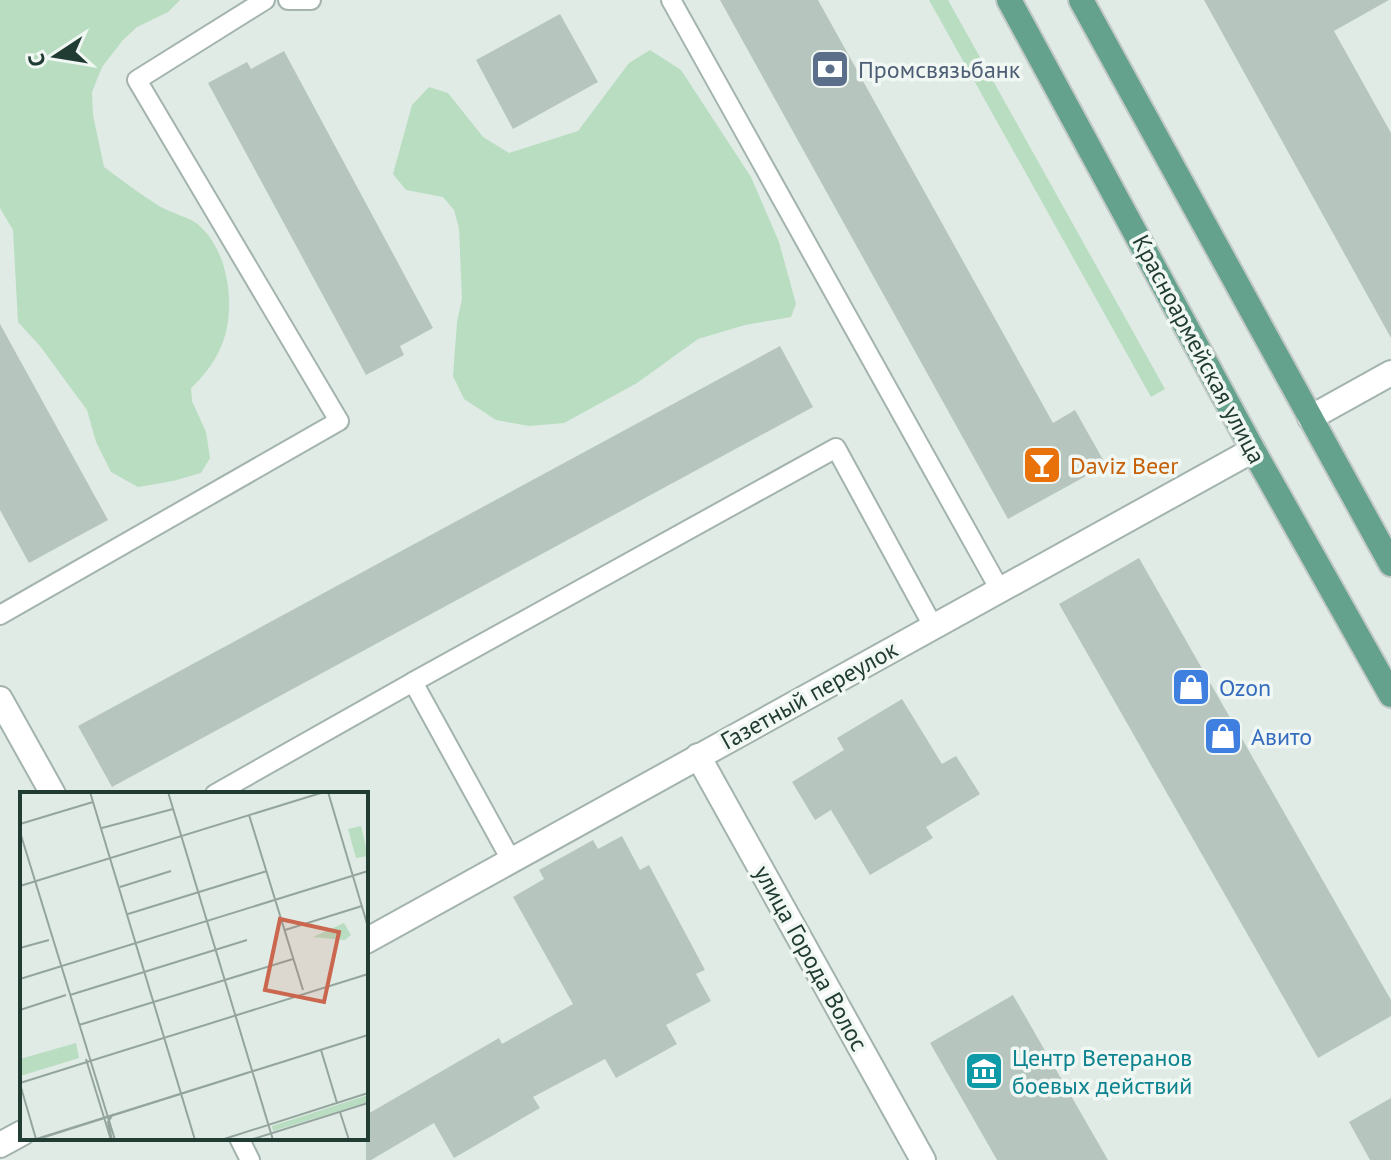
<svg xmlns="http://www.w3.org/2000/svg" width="1391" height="1160" font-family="'PT Sans',sans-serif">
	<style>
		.green { fill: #b8ddc0 }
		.building { fill: #b6c6be }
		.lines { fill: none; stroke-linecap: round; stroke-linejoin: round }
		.lane-casing { stroke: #a3b3ad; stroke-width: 22 }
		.street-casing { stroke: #a3b3ad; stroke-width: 28 }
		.primary-casing { stroke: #c1c8c6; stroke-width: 28 }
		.lane { stroke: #fff; stroke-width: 18 }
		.street { stroke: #fff; stroke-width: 24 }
		.primary { stroke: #64a28e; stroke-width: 24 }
		.labels { text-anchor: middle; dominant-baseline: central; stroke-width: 7; stroke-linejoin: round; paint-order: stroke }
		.service-label { font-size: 24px; fill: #4e5e75; stroke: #f1f8f4; text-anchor: start }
		.street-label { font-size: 24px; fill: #213c33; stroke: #f1f8f4 }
		.food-label { font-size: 24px; fill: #c56008; stroke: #f1f8f4; text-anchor: start }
		.shop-label { font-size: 24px; fill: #366cbe; stroke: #f1f8f4; text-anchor: start }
		.culture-label { font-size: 24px; fill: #0d838f; stroke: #f1f8f4; text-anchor: start }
		.inset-road { fill: none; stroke: #94a59e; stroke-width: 2 }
		.view { fill: #ca674e; fill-opacity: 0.15; stroke: #ca674e; stroke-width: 4 }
		.inset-edge { fill: none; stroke: #213c33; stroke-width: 4 }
	</style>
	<rect width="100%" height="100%" fill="#e0ebe6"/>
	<g class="green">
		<path d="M 0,0 L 180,0 L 168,12 L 137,27 L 123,40 L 102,67 L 92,92 L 93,115 L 104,167 C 122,180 140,194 159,206 C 172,214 192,217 202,228 C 230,256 237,313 220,349 C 213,364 203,377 191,388 L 192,401 L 206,432 L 210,458 L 201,473 L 173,481 L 138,487 L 111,472 L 96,442 L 87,410 L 40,346 L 18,322 L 13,230 L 0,208 Z"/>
		<path d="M 929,0 L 948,0 L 1165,389 L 1151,397 Z"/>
		<path d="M 650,50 L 681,70 L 751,177 L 779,242 L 796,304 L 791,317 L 745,325 L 698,339 L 637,383 L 564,423 L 529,426 L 496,420 L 464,399 L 453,376 L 457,322 L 462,299 L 459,228 L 454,210 L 443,197 L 406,190 L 393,174 L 412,105 L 429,87 L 448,93 L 483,137 L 509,153 L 578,131 L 629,63 Z"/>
	</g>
	<g class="building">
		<path d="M 720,0 L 818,0 L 1053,423 L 1075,410 L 1106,465 L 1008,519 Z"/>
		<path d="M 1204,0 L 1389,0 L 1334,31 L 1391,133 L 1391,338 Z"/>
		<path d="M 560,14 L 598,82 L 513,129 L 476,60 Z"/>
		<path d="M 284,51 L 433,328 L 400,346 L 404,355 L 366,375 L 208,83 L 247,62 L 251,69 Z"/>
		<path d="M 0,324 L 108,520 L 29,563 L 0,510 Z"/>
		<path d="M 780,346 L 813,407 L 112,787 L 78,726 Z"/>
		<path d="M 1139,558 L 1391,1000 L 1391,1016 L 1318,1058 L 1059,604 Z"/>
		<path d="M 902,699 L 942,764 L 956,756 L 980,794 L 926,827 L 933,838 L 870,875 L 831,810 L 815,820 L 792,782 L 844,750 L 837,738 Z"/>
		<path d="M 622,836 L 640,870 L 649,865 L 705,970 L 696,974 L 711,1001 L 666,1025 L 677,1044 L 616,1078 L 605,1059 L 533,1097 L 540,1108 L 454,1158 L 434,1123 L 371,1160 L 366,1160 L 366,1115 L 499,1038 L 502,1044 L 573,1004 L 513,897 L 544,879 L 539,870 L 593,840 L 598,849 Z"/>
		<path d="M 1013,995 L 1108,1160 L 997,1160 L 930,1043 Z"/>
		<path d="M 1391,1098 L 1391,1160 L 1370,1160 L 1349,1122 Z"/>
	</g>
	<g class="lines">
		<g class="lane-casing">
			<g id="lane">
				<path d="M 288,0 L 311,0"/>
				<path d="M 671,0 L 1000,590"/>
				<path d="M 0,615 L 339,421 L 137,80 L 265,0"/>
				<path d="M 215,794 L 413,682"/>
				<path d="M 511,860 L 413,682 L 836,448 L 933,626"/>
				<path d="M 239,1138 L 250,1160"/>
			</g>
		</g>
		<g class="street-casing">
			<g id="street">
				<path d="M 1310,418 L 1391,373"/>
				<path d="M 0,699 L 53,794"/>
				<path d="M 698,756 L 923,1160"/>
				<path d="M 366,941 L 1253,450"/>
				<path d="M 0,1145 L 22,1133"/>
			</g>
		</g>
		<g class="primary-casing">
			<g id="primary">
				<path d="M 1009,0 L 1253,450 L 1391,695"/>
				<path d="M 1081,0 L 1391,564"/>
			</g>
		</g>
		<use href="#lane" class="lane"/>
		<use href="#street" class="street"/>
		<use href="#primary" class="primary"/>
	</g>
	<defs>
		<g id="bank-square" transform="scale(2)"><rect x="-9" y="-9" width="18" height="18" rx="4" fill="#5c6f8a" stroke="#f1f8f4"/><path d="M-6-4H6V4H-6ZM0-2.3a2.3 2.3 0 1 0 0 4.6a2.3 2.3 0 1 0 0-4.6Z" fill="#fff"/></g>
		<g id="bar-square" transform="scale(2)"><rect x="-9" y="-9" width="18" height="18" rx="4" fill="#e8710a" stroke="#f1f8f4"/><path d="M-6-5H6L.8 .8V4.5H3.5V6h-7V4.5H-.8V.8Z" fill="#fff"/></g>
		<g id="shop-square" transform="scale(2)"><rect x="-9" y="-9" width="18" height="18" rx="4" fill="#3f7fe0" stroke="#f1f8f4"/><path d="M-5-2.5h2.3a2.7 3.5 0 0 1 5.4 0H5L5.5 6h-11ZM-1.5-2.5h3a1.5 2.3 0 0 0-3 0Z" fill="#fff"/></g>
		<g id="museum-square" transform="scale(2)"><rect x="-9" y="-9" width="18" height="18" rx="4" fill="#0f9aa8" stroke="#f1f8f4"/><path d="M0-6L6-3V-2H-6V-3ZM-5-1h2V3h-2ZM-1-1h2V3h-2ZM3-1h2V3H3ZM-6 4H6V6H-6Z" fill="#fff"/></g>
	</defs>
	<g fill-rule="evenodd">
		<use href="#bank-square" x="830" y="69"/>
		<use href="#bar-square" x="1042" y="465"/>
		<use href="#shop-square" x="1191" y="687"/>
		<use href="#shop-square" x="1223" y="736"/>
		<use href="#museum-square" x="984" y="1071"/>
	</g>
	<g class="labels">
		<g class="service-label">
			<text x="858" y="69">Промсвязьбанк</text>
		</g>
		<g class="street-label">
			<text transform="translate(1199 349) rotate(62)">Красноармейская улица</text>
			<text transform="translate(809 695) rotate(-29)">Газетный переулок</text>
			<text transform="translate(811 958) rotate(61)">улица Города Волос</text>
		</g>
		<g class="food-label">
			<text x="1070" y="465">Daviz Beer</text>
		</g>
		<g class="shop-label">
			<text x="1219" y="687">Ozon</text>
			<text x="1251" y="736">Авито</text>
		</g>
		<g class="culture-label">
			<text x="1012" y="1057">Центр Ветеранов<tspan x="1012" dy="28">боевых действий</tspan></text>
		</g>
	</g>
	<g transform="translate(20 792)">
		<rect width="348" height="348" fill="#e0ebe6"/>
		<path d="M 341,34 L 348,64 L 336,66 L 328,37 ZM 324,131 L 331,143 L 325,148 L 293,145 ZM 56,251 L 59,266 L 0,284 L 0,267 ZM 348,303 L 348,310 L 253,339 L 252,334 Z" fill="#b8ddc0"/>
		<path class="inset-road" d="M 70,0 L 175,348M 148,0 L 253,348M 308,0 L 348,135M 229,23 L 283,198M 0,32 L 73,10M 82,36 L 153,17M 0,40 L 95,348M 0,94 L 304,0M 100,95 L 151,79M 108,122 L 247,79M 265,138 L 342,114M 0,156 L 29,148M 0,187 L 348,79M 50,203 L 227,148M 0,218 L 46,203M 59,233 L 273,167M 301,258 L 317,311M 66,267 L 91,348M 0,291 L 348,182M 0,292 L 16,347M 320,320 L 329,348M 13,348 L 348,243M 15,348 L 348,243M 92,348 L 88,330 L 93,322M 201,348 L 348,301M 230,348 L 348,311"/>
		<path class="view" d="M 260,127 L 319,140 L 304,210 L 245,198 Z"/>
		<rect width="348" height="348" class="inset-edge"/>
	</g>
	<g transform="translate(56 56) rotate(258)" stroke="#f1f8f4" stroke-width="6" paint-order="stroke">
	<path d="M0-6L14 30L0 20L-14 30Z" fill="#213c33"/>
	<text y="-12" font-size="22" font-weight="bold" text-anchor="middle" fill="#213c33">С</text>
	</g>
</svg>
